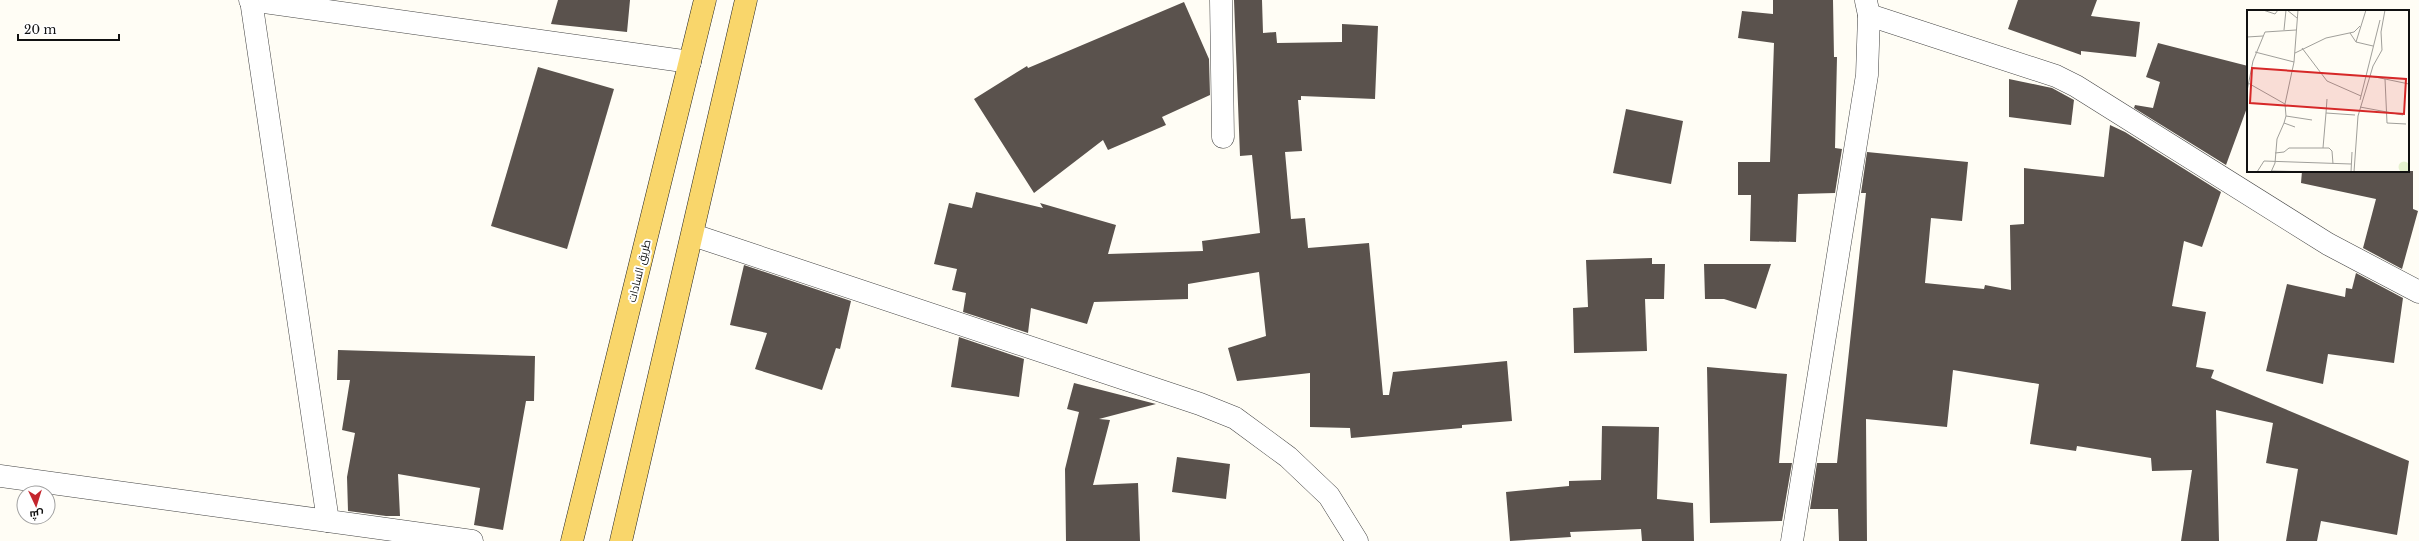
<svg xmlns="http://www.w3.org/2000/svg" width="2419" height="541" font-family="'Libre Baskerville',Cairo,serif">
	<style>
		.building { fill: #5a524d }
		.lines { fill: none; stroke-linecap: round; stroke-linejoin: round }
		.street-casing { stroke: #444; stroke-width: 23 }
		.primary-casing { stroke: #222; stroke-width: 23 }
		.street { stroke: #fff; stroke-width: 22 }
		.primary { stroke: #f9d66b; stroke-width: 22 }
		.labels { text-anchor: middle; dominant-baseline: central; stroke-width: 4; stroke-linejoin: round; paint-order: stroke }
		.street-label { font-size: 11px; fill: #111; stroke: #fff }
		.inset-road { fill: none; stroke: #a09f9a; stroke-width: 1 }
		.view { fill: #d62828; fill-opacity: 0.15; stroke: #d62828; stroke-width: 2 }
		.inset-edge { fill: none; stroke: #111; stroke-width: 2 }
	</style>
	<rect width="100%" height="100%" fill="#fffdf5"/>
	<g class="building">
		<path d="M 558,0 L 630,0 L 627,32 L 551,24 Z"/>
		<path d="M 1234,0 L 1262,0 L 1263,33 L 1276,32 L 1277,43 L 1342,42 L 1342,24 L 1378,26 L 1375,99 L 1301,96 L 1301,100 L 1298,100 L 1302,151 L 1285,152 L 1291,219 L 1305,218 L 1308,248 L 1369,243 L 1383,395 L 1389,395 L 1393,372 L 1507,361 L 1512,421 L 1462,425 L 1462,428 L 1351,438 L 1350,428 L 1310,427 L 1310,373 L 1237,381 L 1228,348 L 1266,336 L 1259,272 L 1188,284 L 1188,299 L 1094,302 L 1087,324 L 1031,308 L 1028,333 L 963,312 L 966,293 L 952,290 L 957,269 L 934,264 L 949,203 L 972,208 L 976,192 L 1043,208 L 1040,203 L 1116,225 L 1108,254 L 1203,251 L 1202,241 L 1260,233 L 1252,155 L 1240,156 Z"/>
		<path d="M 1773,0 L 1833,0 L 1834,57 L 1837,57 L 1835,148 L 1842,149 L 1835,193 L 1798,194 L 1796,242 L 1750,241 L 1751,195 L 1738,195 L 1738,162 L 1770,162 L 1774,43 L 1738,38 L 1742,11 L 1773,14 Z"/>
		<path d="M 2018,0 L 2097,0 L 2091,16 L 2140,22 L 2136,57 L 2081,51 L 2081,55 L 2008,29 Z"/>
		<path d="M 1184,2 L 1209,59 L 1210,95 L 1162,117 L 1166,125 L 1108,150 L 1103,140 L 1034,193 L 974,99 L 1027,66 L 1028,68 Z"/>
		<path d="M 2158,43 L 2248,66 L 2248,105 L 2226,165 L 2134,108 L 2135,105 L 2153,108 L 2160,82 L 2146,77 Z"/>
		<path d="M 538,67 L 614,89 L 567,249 L 491,226 Z"/>
		<path d="M 2009,79 L 2052,88 L 2074,100 L 2071,125 L 2009,117 Z"/>
		<path d="M 1626,109 L 1683,121 L 1671,184 L 1613,173 Z"/>
		<path d="M 2110,125 L 2125,132 L 2221,192 L 2202,247 L 2184,241 L 2172,306 L 2206,312 L 2196,367 L 2214,370 L 2211,378 L 2409,461 L 2397,535 L 2321,521 L 2317,541 L 2286,541 L 2298,469 L 2266,463 L 2273,423 L 2216,410 L 2219,541 L 2181,541 L 2192,470 L 2152,471 L 2151,458 L 2077,446 L 2076,451 L 2030,444 L 2039,384 L 1953,370 L 1947,427 L 1866,419 L 1867,541 L 1839,541 L 1838,509 L 1810,509 L 1817,463 L 1837,463 L 1866,193 L 1861,193 L 1867,152 L 1968,162 L 1962,221 L 1931,218 L 1925,283 L 1984,289 L 1985,285 L 2011,290 L 2010,225 L 2024,224 L 2024,168 L 2104,177 Z"/>
		<path d="M 2302,171 L 2413,171 L 2413,209 L 2418,211 L 2402,269 L 2363,248 L 2376,199 L 2301,183 Z"/>
		<path d="M 1652,258 L 1652,264 L 1665,264 L 1664,299 L 1645,299 L 1647,351 L 1574,353 L 1573,308 L 1588,307 L 1586,260 Z"/>
		<path d="M 1704,264 L 1771,264 L 1756,309 L 1724,299 L 1705,299 Z"/>
		<path d="M 744,265 L 851,301 L 840,349 L 836,348 L 822,390 L 755,369 L 767,333 L 730,325 Z"/>
		<path d="M 2356,273 L 2403,298 L 2394,363 L 2328,354 L 2323,384 L 2266,371 L 2287,284 L 2345,297 L 2346,288 L 2352,289 Z"/>
		<path d="M 959,337 L 1024,359 L 1019,397 L 951,387 Z"/>
		<path d="M 338,350 L 535,356 L 534,401 L 526,401 L 503,530 L 474,525 L 480,488 L 398,474 L 400,516 L 386,516 L 348,511 L 347,477 L 355,433 L 342,430 L 350,380 L 337,380 Z"/>
		<path d="M 1707,367 L 1787,374 L 1779,463 L 1792,463 L 1782,521 L 1710,523 Z"/>
		<path d="M 1074,383 L 1156,404 L 1099,419 L 1110,420 L 1093,485 L 1138,483 L 1140,541 L 1066,541 L 1065,469 L 1079,412 L 1067,409 Z"/>
		<path d="M 1602,426 L 1659,427 L 1657,499 L 1693,503 L 1694,541 L 1642,541 L 1641,529 L 1570,532 L 1571,537 L 1510,541 L 1506,492 L 1569,486 L 1569,481 L 1601,480 Z"/>
		<path d="M 1177,457 L 1230,464 L 1226,499 L 1172,492 Z"/>
	</g>
	<g class="lines">
		<g class="street-casing">
			<g id="street">
				<path d="M 250,0 L 690,62"/>
				<path d="M 251,0 L 328,521 L 472,541"/>
				<path d="M 1221,0 L 1223,137"/>
				<path d="M 1869,15 L 2056,76 L 2076,86 L 2328,244 L 2419,292"/>
				<path d="M 693,235 L 1200,404 L 1235,418 L 1288,457 L 1329,496 L 1357,541"/>
				<path d="M 0,476 L 328,521"/>
				<path d="M 1792,541 L 1867,75 L 1869,15 L 1866,1"/>
			</g>
		</g>
		<g class="primary-casing">
			<g id="primary">
				<path d="M 572,541 L 705,0"/>
				<path d="M 621,541 L 746,0"/>
			</g>
		</g>
		<use href="#street" class="street"/>
		<use href="#primary" class="primary"/>
	</g>
	<g class="labels">
		<g class="street-label">
			<text transform="translate(639 271) rotate(-76)">طريق السادات</text>
		</g>
	</g>
	<g transform="translate(2247 10)">
		<rect width="162" height="162" fill="#fffdf5"/>
		<path d="M151.5 157a5.5 5.5 0 1 1 11 0a5.5 5.5 0 1 1-11 0Z" fill="#e6f2cf"/>
		<path class="inset-road" d="M 16,0 L 28,4 L 31,0M 40,0 L 50,8M 37,20 L 39,0M 103,23 L 109,32 L 126,36M 0,27 L 16,26M 109,32 L 119,0M 55,38 L 80,71 L 114,86M 8,42 L 47,52M 48,43 L 79,28 L 107,22 L 113,16M 123,66 L 138,69 L 140,113 L 159,114M 138,69 L 162,74M 1,73 L 38,94M 0,81 L 6,51 L 18,22 L 49,20M 80,89 L 79,103 L 108,105M 113,90 L 133,10M 113,97 L 156,105M 39,106 L 38,94 L 47,52 L 51,0M 37,113 L 39,106 L 65,110M 76,138 L 79,103M 28,143 L 37,142 L 42,138 L 82,138 L 85,141 L 86,154M 24,161 L 65,162M 10,162 L 17,151 L 104,154M 24,162 L 28,153 L 30,129 L 37,113 L 48,117M 104,162 L 105,142M 107,162 L 111,106 L 126,56 L 135,40 L 134,22 L 138,0"/>
		<path class="view" d="M 5,58 L 159,69 L 157,104 L 3,93 Z"/>
		<rect width="162" height="162" class="inset-edge"/>
	</g>
	<g transform="translate(36 505) rotate(176)"><circle r="19" fill="#ffffff" stroke="#a0a0a0"/>
	<path d="M0-3L7 15L0 10L-7 15Z" fill="#c4262e"/>
	<text y="-6" font-size="11" font-weight="bold" text-anchor="middle" fill="#111111">ش</text>
	</g>
	<path d="M18 34v6h101v-6" fill="none" stroke="#111111" stroke-width="2"/>
	<text x="24" y="34" font-size="12" fill="#111111" stroke="#ffffff" stroke-width="3" paint-order="stroke">20 m</text>
</svg>
